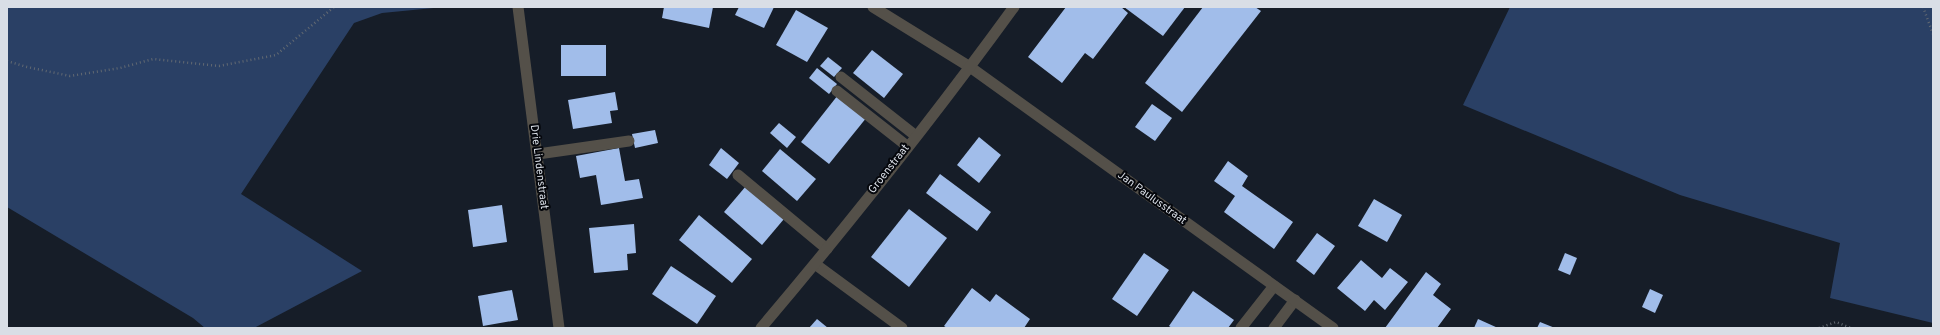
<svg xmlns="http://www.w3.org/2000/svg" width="1940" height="335" font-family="Overpass,sans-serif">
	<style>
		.green { fill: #2a4065 }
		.building { fill: #a1bdea }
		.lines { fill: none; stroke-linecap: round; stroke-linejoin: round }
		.path { stroke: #626972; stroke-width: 2.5; stroke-dasharray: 1 3; stroke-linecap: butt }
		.service { stroke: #545049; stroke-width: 11 }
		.minor { stroke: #545049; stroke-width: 11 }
		.labels { text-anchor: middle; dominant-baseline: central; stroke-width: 4; stroke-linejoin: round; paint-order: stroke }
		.street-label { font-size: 11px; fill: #d9dee6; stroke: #05070c }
	</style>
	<rect width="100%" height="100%" fill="#161d28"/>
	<g class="green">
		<path d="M 7,7 L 444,7 L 382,13 L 354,23 L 241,194 L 362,271 L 254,328 L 205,328 L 193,318 L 7,207 Z"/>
		<path d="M 1510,7 L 1933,7 L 1933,323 L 1830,298 L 1840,243 L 1680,195 L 1463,105 Z"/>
	</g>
	<g class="building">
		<path d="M 664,7 L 713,7 L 709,28 L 662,18 Z"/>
		<path d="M 739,7 L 774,7 L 764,28 L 735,15 Z"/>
		<path d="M 1066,7 L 1121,7 L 1128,13 L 1093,59 L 1085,53 L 1062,83 L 1028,57 Z"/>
		<path d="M 1124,7 L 1185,7 L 1163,36 Z"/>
		<path d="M 1203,7 L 1255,7 L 1261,11 L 1182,112 L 1145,83 Z"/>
		<path d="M 796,10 L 828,28 L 807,62 L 776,45 Z"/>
		<rect x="561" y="45" width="45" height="31"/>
		<path d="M 872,50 L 903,74 L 884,98 L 853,73 Z"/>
		<path d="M 828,57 L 842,68 L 834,77 L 820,66 Z"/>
		<path d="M 817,68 L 837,84 L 829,94 L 809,78 Z"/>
		<path d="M 615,92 L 618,110 L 610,111 L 612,123 L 573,129 L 568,100 Z"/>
		<path d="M 838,95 L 867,117 L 829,164 L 801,142 Z"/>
		<path d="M 1152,104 L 1172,118 L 1155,141 L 1135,127 Z"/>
		<path d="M 779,123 L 796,137 L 787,148 L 770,133 Z"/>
		<path d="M 655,130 L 658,143 L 635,148 L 632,134 Z"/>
		<path d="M 979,137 L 1001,155 L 979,183 L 957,165 Z"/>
		<path d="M 619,148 L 625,181 L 639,179 L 643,198 L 601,205 L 596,175 L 580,178 L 576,156 Z"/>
		<path d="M 721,148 L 739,163 L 727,179 L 709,165 Z"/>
		<path d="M 780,149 L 816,179 L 797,201 L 762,171 Z"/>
		<path d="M 1228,161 L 1248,176 L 1242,186 L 1293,222 L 1274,249 L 1224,212 L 1235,196 L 1214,181 Z"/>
		<path d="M 940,174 L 991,212 L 977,231 L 926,193 Z"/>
		<path d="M 746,186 L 784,219 L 762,245 L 724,212 Z"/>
		<path d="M 1374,199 L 1402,215 L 1387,242 L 1358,226 Z"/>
		<path d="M 502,205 L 507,242 L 473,247 L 468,210 Z"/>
		<path d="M 909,209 L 947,238 L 909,287 L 871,257 Z"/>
		<path d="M 699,215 L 752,259 L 732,283 L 679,240 Z"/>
		<path d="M 634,224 L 636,253 L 627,254 L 628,270 L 594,273 L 589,228 Z"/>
		<path d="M 1317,233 L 1335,246 L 1314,275 L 1296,261 Z"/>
		<path d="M 1144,253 L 1169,270 L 1137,316 L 1112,299 Z"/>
		<path d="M 1565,253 L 1577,258 L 1570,275 L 1558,270 Z"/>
		<path d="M 1361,260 L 1382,278 L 1390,268 L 1408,282 L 1385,310 L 1374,300 L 1365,311 L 1337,288 Z"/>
		<path d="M 671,266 L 716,296 L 697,324 L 652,294 Z"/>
		<path d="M 1426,272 L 1441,284 L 1433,295 L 1451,309 L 1437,328 L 1385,328 Z"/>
		<path d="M 972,288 L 990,302 L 996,294 L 1030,319 L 1024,328 L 947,328 L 944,326 Z"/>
		<path d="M 1650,289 L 1663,295 L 1655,313 L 1642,307 Z"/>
		<path d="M 512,290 L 518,320 L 483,326 L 478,296 Z"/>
		<path d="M 1193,291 L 1234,320 L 1228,328 L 1172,328 L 1169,326 Z"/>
		<path d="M 817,319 L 828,328 L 809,328 Z"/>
		<path d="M 1478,319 L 1498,328 L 1474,328 Z"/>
		<path d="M 1540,322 L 1555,328 L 1537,328 Z"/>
	</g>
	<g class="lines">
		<g class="path">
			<path d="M 1923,7 L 1933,34"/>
			<path d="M 7,61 L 27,67 L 70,76 L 120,68 L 153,59 L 219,66 L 276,55 L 334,7"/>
			<path d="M 1819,328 L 1836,322 L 1851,328"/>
		</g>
		<g class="service">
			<path d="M 841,77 L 916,136"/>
			<path d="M 837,91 L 907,146"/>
			<path d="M 538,154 L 629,141"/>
			<path d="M 738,175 L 827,249"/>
			<path d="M 1241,328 L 1274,286"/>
			<path d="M 1274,328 L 1295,300"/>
		</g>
		<g class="minor">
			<path d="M 518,7 L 559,328"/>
			<path d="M 873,7 L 970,67 L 1333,328"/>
			<path d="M 815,264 L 902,328"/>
			<path d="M 761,328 C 849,224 934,117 1014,7"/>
		</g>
	</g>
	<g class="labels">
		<g class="street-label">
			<text transform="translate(539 167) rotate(83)">Drie Lindenstraat</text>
			<text transform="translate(889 169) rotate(-52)">Groenstraat</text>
			<text transform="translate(1152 198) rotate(36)">Jan Paulusstraat</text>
		</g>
	</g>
	<rect width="1940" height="335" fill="none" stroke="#d9dee6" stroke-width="16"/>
</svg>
